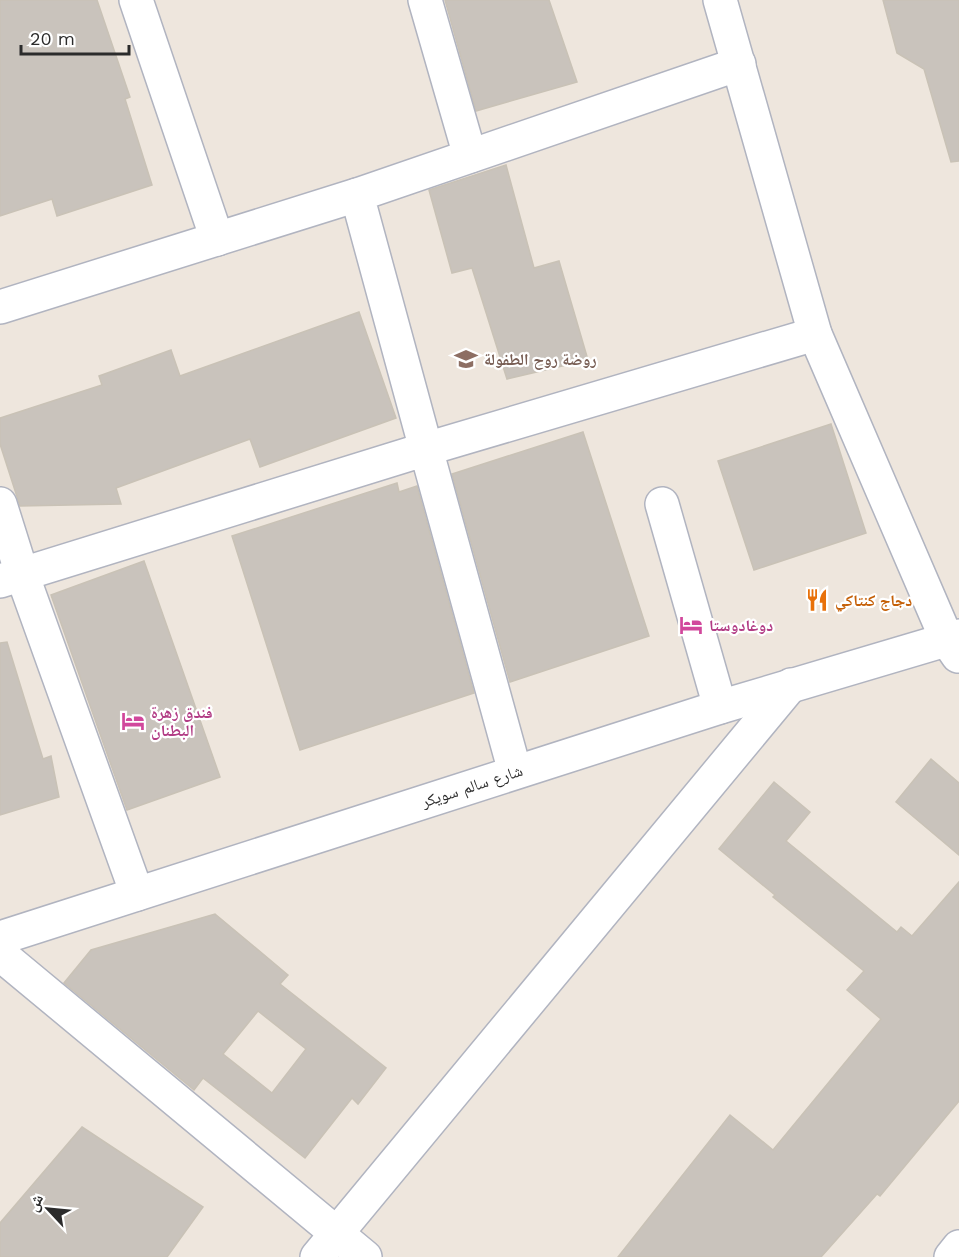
<svg xmlns="http://www.w3.org/2000/svg" width="959" height="1257" font-family="'Work Sans','Noto Naskh Arabic',sans-serif">
	<style>
		.building { fill: #c9c3bc; stroke: #c9c2b6; stroke-width: 1.5; fill-rule: evenodd }
		.lines { fill: none; stroke-linecap: round; stroke-linejoin: round }
		.minor-casing { stroke: #b1b4c0; stroke-width: 36 }
		.minor { stroke: #fff; stroke-width: 33 }
		.labels { text-anchor: middle; dominant-baseline: central; stroke-width: 4.5; stroke-linejoin: round; paint-order: stroke }
		.education-label { font-size: 16px; font-weight: bold; fill: #785e54; stroke: #fff; text-anchor: start }
		.food-label { font-size: 16px; font-weight: bold; fill: #c56008; stroke: #fff; text-anchor: start }
		.hotel-label { font-size: 16px; font-weight: bold; fill: #b23c85; stroke: #fff; text-anchor: start }
		.street-label { font-size: 16px; fill: #2b2b2b; stroke: #fff }
	</style>
	<rect width="100%" height="100%" fill="#eee6dd"/>
	<g class="building">
		<path d="M 0,0 L 97,0 L 130,97 L 125,99 L 152,185 L 57,216 L 52,199 L 0,216 Z"/>
		<path d="M 445,0 L 549,0 L 577,82 L 476,111 Z"/>
		<path d="M 883,0 L 959,0 L 959,161 L 951,162 L 924,69 L 897,53 Z"/>
		<path d="M 506,165 L 534,268 L 559,261 L 588,360 L 507,379 L 472,268 L 452,273 L 429,190 Z"/>
		<path d="M 359,312 L 396,418 L 260,467 L 250,439 L 116,488 L 121,504 L 20,506 L 0,444 L 0,418 L 102,385 L 99,376 L 171,350 L 180,376 Z"/>
		<path d="M 831,424 L 866,533 L 754,570 L 718,461 Z"/>
		<path d="M 583,432 L 649,636 L 510,682 L 452,474 Z"/>
		<path d="M 397,483 L 399,492 L 417,486 L 474,693 L 300,750 L 232,536 Z"/>
		<path d="M 144,561 L 220,777 L 127,810 L 51,595 Z"/>
		<path d="M 7,642 L 43,759 L 51,756 L 59,797 L 0,815 L 0,643 Z"/>
		<path d="M 931,759 L 959,783 L 959,855 L 896,802 Z"/>
		<path d="M 774,782 L 810,812 L 786,841 L 897,932 L 901,927 L 912,936 L 959,882 L 959,1101 L 880,1196 L 877,1194 L 821,1257 L 618,1257 L 730,1115 L 773,1150 L 881,1019 L 847,990 L 864,971 L 773,897 L 775,895 L 719,849 Z"/>
		<path d="M 215,914 L 288,975 L 280,984 L 386,1068 L 358,1104 L 352,1098 L 305,1158 L 203,1078 L 194,1090 L 64,983 L 91,950 ZM 258,1011 L 306,1049 L 272,1093 L 223,1054 Z"/>
		<path d="M 82,1127 L 203,1207 L 167,1257 L 0,1257 L 0,1223 Z"/>
	</g>
	<g class="lines">
		<g class="minor-casing">
			<g id="minor">
				<path d="M 136,0 L 217,239"/>
				<path d="M 425,0 L 470,156"/>
				<path d="M 720,0 L 815,334 L 947,640 L 958,656"/>
				<path d="M 739,64 L 357,195 L 426,449 L 815,334"/>
				<path d="M 0,307 L 357,195"/>
				<path d="M 0,504 L 22,574 L 137,894"/>
				<path d="M 662,504 L 720,707"/>
				<path d="M 0,581 L 426,449 L 515,772"/>
				<path d="M 0,938 L 720,707 L 959,636"/>
				<path d="M 0,954 L 365,1257"/>
				<path d="M 317,1257 L 791,685"/>
				<path d="M 951,1257 L 959,1247"/>
			</g>
		</g>
		<use href="#minor" class="minor"/>
	</g>
	<defs>
		<g id="school-bare" transform="scale(1.8)"><path d="M0-5L7-2L0 1L-7-2ZM-4 1L0 2.5L4 1V4Q0 6-4 4Z" fill="#8d6e63" stroke="#fff" stroke-width="2.5" paint-order="stroke"/></g>
		<g id="restaurant-bare" transform="scale(1.8)"><path d="M-5-6h1v4h1v-4h1v4h1v-4h1v5L-1.5 .5V6h-2V.5L-5-1ZM5-6V6H3V1.5H1.5Q1.5-4 5-6Z" fill="#e8710a" stroke="#fff" stroke-width="2.5" paint-order="stroke"/></g>
		<g id="hotel-bare" transform="scale(1.8)"><path d="M-6-4.5h1.5V1H6V5H4.5V3h-9V5H-6ZM-4 0a1.8 1.8 0 1 1 3.6 0ZM.5 0V-2.5h3Q6-2.5 6 0Z" fill="#d1479c" stroke="#fff" stroke-width="2.5" paint-order="stroke"/></g>
	</defs>
	<g fill-rule="evenodd">
		<use href="#school-bare" x="466" y="359"/>
		<use href="#restaurant-bare" x="817" y="600"/>
		<use href="#hotel-bare" x="691" y="625"/>
		<use href="#hotel-bare" x="133" y="721"/>
	</g>
	<g class="labels">
		<g class="education-label">
			<text x="484" y="359">روضة روح الطفولة</text>
		</g>
		<g class="food-label">
			<text x="835" y="600">دجاج كنتاكي</text>
		</g>
		<g class="hotel-label">
			<text x="709" y="625">دوغادوستا</text>
			<text x="151" y="712">فندق زهرة<tspan x="151" dy="18">البطنان</tspan></text>
		</g>
		<g class="street-label">
			<text transform="translate(472 786) rotate(-18)">شارع سالم سويكر</text>
		</g>
	</g>
	<g transform="translate(48 1209) rotate(296)" stroke="#ffffff" stroke-width="4.5" paint-order="stroke">
	<path d="M0-4.5L10 22L0 15L-10 22Z" fill="#2b2b2b"/>
	<text y="-9" font-size="16" font-weight="bold" text-anchor="middle" fill="#2b2b2b">ش</text>
	</g>
	<path d="M21 45v9h108v-9" fill="none" stroke="#2b2b2b" stroke-width="3"/>
	<text x="30" y="45" font-size="18" fill="#2b2b2b" stroke="#ffffff" stroke-width="4.5" paint-order="stroke">20 m</text>
</svg>
